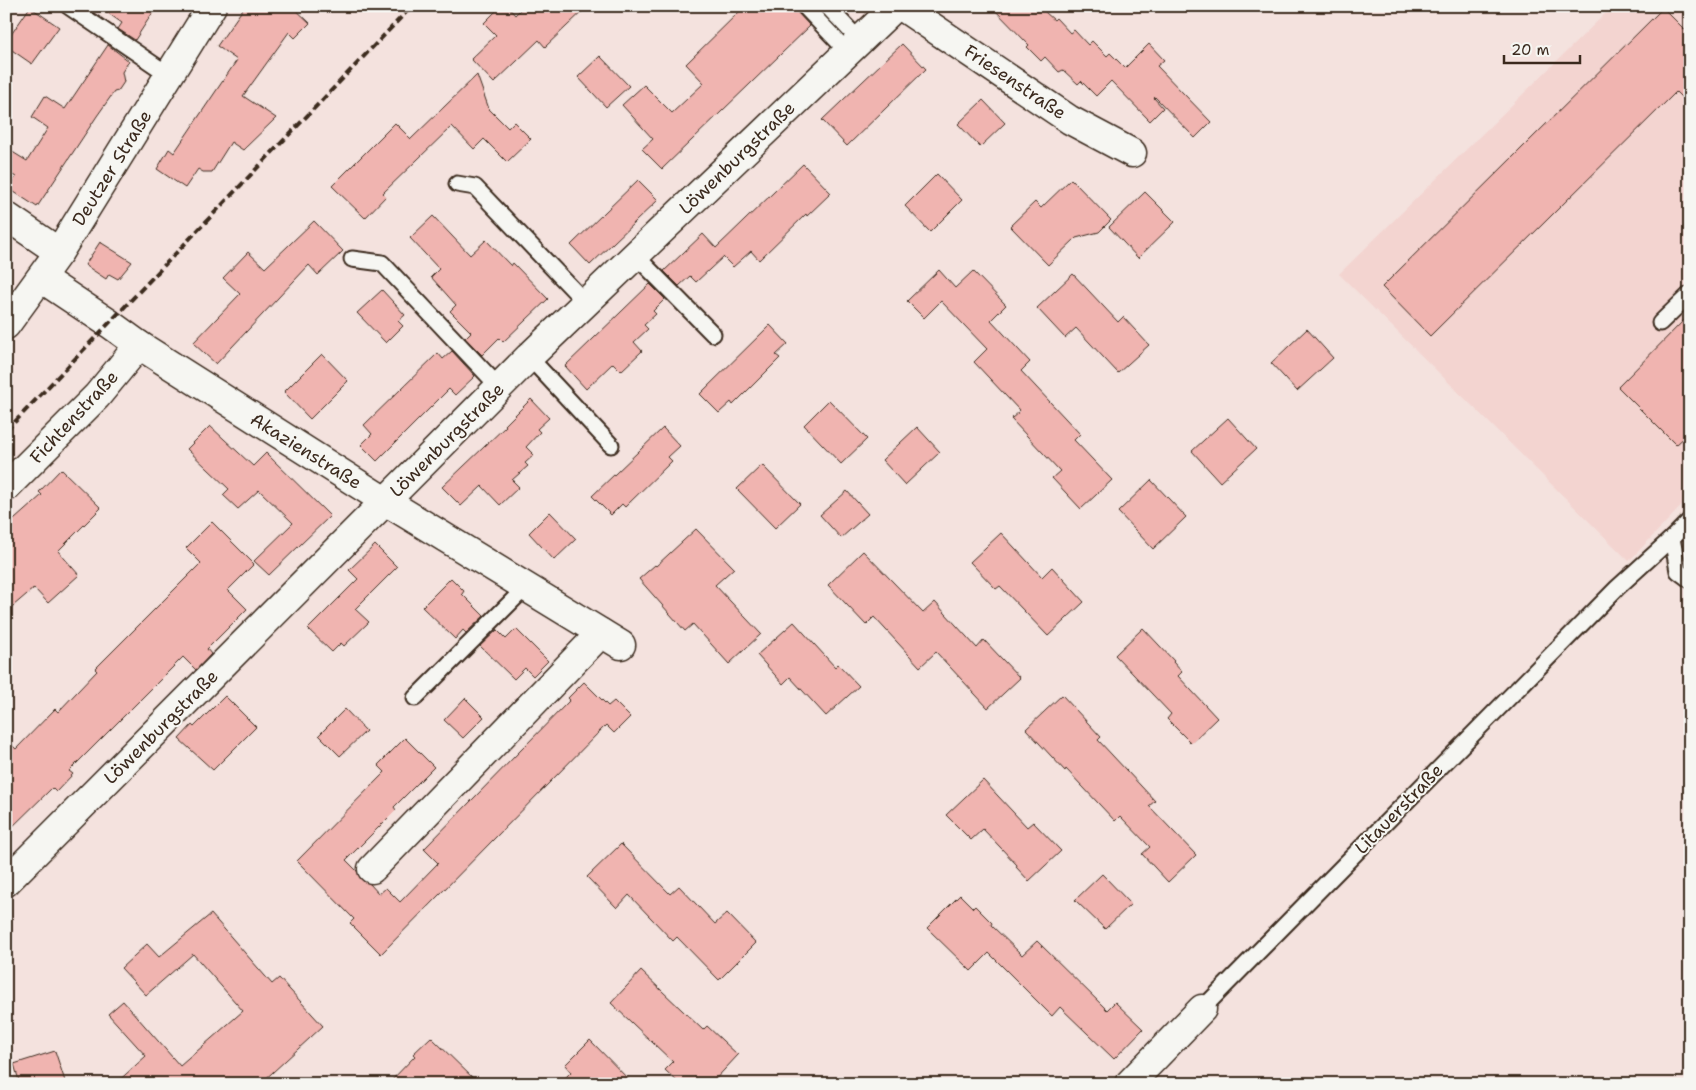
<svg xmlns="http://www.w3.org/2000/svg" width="1696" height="1090" font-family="'Shantell Sans',sans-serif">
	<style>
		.built { fill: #f3d4d0 }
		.building { fill: #f0b4b0; stroke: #3b2a1e }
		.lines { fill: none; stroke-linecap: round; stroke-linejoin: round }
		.service-casing { stroke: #3b2a1e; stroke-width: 19 }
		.minor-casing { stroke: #3b2a1e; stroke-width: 31 }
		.secondary-casing { stroke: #3b2a1e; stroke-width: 31 }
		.service { stroke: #f6f6f2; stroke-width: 15 }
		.minor { stroke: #f6f6f2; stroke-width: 28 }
		.secondary { stroke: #f6f6f2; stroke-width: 28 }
		.rail { stroke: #3b2a1e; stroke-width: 4; stroke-dasharray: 8 4; stroke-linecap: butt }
		.labels { text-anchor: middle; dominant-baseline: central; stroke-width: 4; stroke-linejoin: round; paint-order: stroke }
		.street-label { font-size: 18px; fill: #3b2a1e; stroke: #f6f6f2 }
	</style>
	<rect width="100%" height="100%" fill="#f4e2de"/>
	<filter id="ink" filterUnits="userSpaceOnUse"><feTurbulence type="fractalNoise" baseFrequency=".02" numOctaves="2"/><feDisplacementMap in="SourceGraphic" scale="10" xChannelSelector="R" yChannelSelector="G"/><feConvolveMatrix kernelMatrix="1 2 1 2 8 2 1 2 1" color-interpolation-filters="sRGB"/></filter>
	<g filter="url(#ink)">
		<path class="built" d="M 1613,6 L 1690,6 L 1690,497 L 1629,561 L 1339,274 Z"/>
		<g class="building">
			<path d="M 98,6 L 157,6 L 135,40 L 118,29 L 122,23 Z"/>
			<path d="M 245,6 L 292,6 L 310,23 L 295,38 L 289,32 L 243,96 L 276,118 L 243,150 L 231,142 L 212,172 L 203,172 L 198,169 L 185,188 L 157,169 L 169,149 L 174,153 L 237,60 L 217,46 Z"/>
			<path d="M 501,6 L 507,6 L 515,15 L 524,6 L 588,6 L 545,47 L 539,40 L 494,83 L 471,59 L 496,35 L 484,23 Z"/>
			<path d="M 745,6 L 795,6 L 797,12 L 810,26 L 662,169 L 642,149 L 653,139 L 622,105 L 644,85 L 672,113 L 704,83 L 686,64 Z"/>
			<path d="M 991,6 L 1045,6 L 1045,12 L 1054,20 L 1056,18 L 1070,33 L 1074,30 L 1088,45 L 1092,41 L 1107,56 L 1110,53 L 1125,68 L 1149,44 L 1164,60 L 1157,66 L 1211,122 L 1195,138 L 1155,97 L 1154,98 L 1163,108 L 1150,121 L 1111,81 L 1096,96 L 1081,81 L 1078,84 L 1063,70 L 1059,72 L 1045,57 L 1041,61 L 1027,47 L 1029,45 Z"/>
			<path d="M 30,7 L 59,27 L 32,64 L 6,46 L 6,42 Z"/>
			<path d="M 1663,8 L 1690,35 L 1690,106 L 1676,92 L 1430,336 L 1382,287 Z"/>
			<path d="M 902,44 L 926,69 L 847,146 L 822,120 Z"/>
			<path d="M 108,45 L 129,61 L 122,72 L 124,82 L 118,91 L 114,92 L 97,116 L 37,207 L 8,188 L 16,177 L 6,171 L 6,148 L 27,161 L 48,128 L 32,117 L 45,96 L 65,109 Z"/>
			<path d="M 600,56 L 629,86 L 606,107 L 578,77 Z"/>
			<path d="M 477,75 L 489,109 L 508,128 L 514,122 L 531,139 L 507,162 L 484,139 L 474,149 L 452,126 L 383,193 L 386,196 L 365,218 L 332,186 L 395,123 L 411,139 Z"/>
			<path d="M 983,100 L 1005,123 L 980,147 L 958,124 Z"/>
			<path d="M 803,164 L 831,193 L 807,216 L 806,214 L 759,260 L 751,251 L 733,267 L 723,257 L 696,282 L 690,276 L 679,286 L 664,271 L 703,234 L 716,248 Z"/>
			<path d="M 937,174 L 962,200 L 930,232 L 905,206 Z"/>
			<path d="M 1071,179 L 1111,220 L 1099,232 L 1076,238 L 1048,265 L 1010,226 L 1035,202 L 1041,208 Z"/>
			<path d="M 638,180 L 658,200 L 590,265 L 571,245 Z"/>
			<path d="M 1145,192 L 1175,222 L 1138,258 L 1109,227 Z"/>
			<path d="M 433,216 L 470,255 L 486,240 L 511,266 L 513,263 L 548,299 L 503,342 L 499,338 L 482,355 L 465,338 L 471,332 L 450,311 L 456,305 L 431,277 L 439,269 L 410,238 Z"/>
			<path d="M 314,221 L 343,251 L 318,275 L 309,265 L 216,364 L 193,343 L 240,294 L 223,278 L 248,252 L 265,268 Z"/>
			<path d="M 100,242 L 132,262 L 118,279 L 109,274 L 106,279 L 85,265 Z"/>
			<path d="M 939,270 L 955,288 L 973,271 L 1006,305 L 991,320 L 1030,362 L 1021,371 L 1080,434 L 1074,440 L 1112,480 L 1081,509 L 1052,478 L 1060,471 L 1011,419 L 1020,411 L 974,362 L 987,349 L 941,301 L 924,318 L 907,301 Z"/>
			<path d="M 1073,274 L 1118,322 L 1123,317 L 1149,345 L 1118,373 L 1076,328 L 1065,338 L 1037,308 Z"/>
			<path d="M 650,284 L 665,299 L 653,311 L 656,314 L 644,325 L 648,329 L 634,342 L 642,351 L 621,371 L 613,363 L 586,389 L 565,366 Z"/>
			<path d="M 382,290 L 405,315 L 398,321 L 403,326 L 386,343 L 357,313 Z"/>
			<path d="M 1690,314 L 1690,432 L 1676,445 L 1618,387 Z"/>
			<path d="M 770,325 L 788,344 L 776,355 L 780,358 L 733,405 L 731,402 L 719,413 L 700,394 Z"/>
			<path d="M 1307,329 L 1333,358 L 1297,391 L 1271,363 Z"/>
			<path d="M 452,351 L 475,376 L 455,395 L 449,389 L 377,461 L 361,445 L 372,434 L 364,425 L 438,353 L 443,359 Z"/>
			<path d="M 322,354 L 348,381 L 310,419 L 284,392 Z"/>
			<path d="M 531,399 L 549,418 L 537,429 L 540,432 L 526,447 L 534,455 L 525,463 L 528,466 L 512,480 L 519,487 L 500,505 L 482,486 L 461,506 L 442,487 L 506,426 L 505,425 Z"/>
			<path d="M 829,400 L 867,439 L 841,464 L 804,425 Z"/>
			<path d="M 1228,418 L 1256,449 L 1220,482 L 1192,451 Z"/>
			<path d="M 210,426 L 253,466 L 266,453 L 330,516 L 269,575 L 254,561 L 293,523 L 259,490 L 238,509 L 223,495 L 229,489 L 187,449 Z"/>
			<path d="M 917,427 L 940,452 L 905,485 L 882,460 Z"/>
			<path d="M 663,428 L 680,446 L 668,457 L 672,461 L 625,507 L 622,504 L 611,515 L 592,496 Z"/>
			<path d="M 762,465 L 800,504 L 775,528 L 737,489 Z"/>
			<path d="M 61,469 L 101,508 L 58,551 L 79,575 L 48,603 L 34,588 L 6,612 L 6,527 L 42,495 L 39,492 Z"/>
			<path d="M 1151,480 L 1186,517 L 1153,549 L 1118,512 Z"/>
			<path d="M 847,491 L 868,514 L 841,538 L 820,515 Z"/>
			<path d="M 550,512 L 576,539 L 554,560 L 529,533 Z"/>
			<path d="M 212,522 L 254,564 L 228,590 L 247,609 L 207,649 L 211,654 L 196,670 L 183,657 L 69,771 L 73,774 L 56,792 L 52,788 L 6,833 L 6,740 L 16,749 L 55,709 L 58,712 L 97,671 L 95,669 L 201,563 L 186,548 Z"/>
			<path d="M 696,529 L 734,568 L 715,585 L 761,634 L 729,664 L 693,624 L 685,631 L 639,579 L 655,565 L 656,566 Z"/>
			<path d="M 1001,533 L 1042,577 L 1052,567 L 1084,602 L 1048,636 L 1000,586 L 996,589 L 970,562 Z"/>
			<path d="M 375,545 L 397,567 L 355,609 L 369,622 L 344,646 L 341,643 L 332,652 L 308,629 L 358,579 L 349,570 Z"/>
			<path d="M 863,551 L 923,613 L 935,602 L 977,648 L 984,640 L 1020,678 L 988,708 L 936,652 L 920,667 L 874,617 L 866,625 L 828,585 Z"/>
			<path d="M 451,578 L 464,591 L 462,594 L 484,616 L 466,633 L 463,630 L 455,639 L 422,607 Z"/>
			<path d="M 794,622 L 835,667 L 838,664 L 859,686 L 826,716 L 790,677 L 783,684 L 757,655 Z"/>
			<path d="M 1143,628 L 1174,661 L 1173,662 L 1182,672 L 1178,676 L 1217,718 L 1191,743 L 1167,719 L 1171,714 L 1115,655 Z"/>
			<path d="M 516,629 L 548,661 L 533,676 L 525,668 L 514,679 L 480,646 L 497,630 L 506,639 Z"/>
			<path d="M 584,682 L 608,706 L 614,701 L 630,717 L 614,733 L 606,725 L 381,954 L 350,923 L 354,919 L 297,861 L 385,772 L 378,765 L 405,738 L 434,767 L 394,807 L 396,810 L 346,860 L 357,871 L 362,880 L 370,884 L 379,894 L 386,888 L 400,902 L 438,863 L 424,849 L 570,700 L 568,698 Z"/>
			<path d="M 1062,695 L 1101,737 L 1098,740 L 1155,801 L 1149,806 L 1196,855 L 1168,882 L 1142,854 L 1150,847 L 1120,816 L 1115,821 L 1066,769 L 1065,771 L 1026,729 Z"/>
			<path d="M 225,696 L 256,727 L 213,770 L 179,739 L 192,725 L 194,727 Z"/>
			<path d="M 465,698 L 484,717 L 463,738 L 444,720 Z"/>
			<path d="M 345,709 L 366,731 L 340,756 L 319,735 Z"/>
			<path d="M 983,780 L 1027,827 L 1033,822 L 1061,851 L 1029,881 L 1016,867 L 1017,865 L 983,829 L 971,840 L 946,815 Z"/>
			<path d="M 621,844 L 670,894 L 679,886 L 715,924 L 727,913 L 756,943 L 719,980 L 677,937 L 673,941 L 629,895 L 617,908 L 587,877 Z"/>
			<path d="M 1102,874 L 1131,904 L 1105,929 L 1075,900 Z"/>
			<path d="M 960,895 L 973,908 L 975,906 L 992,923 L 991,925 L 1022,955 L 1037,941 L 1107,1010 L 1115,1002 L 1143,1029 L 1114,1059 L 1060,1007 L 1052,1016 L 989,953 L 971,971 L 927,928 Z"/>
			<path d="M 211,914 L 272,984 L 279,978 L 323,1026 L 260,1084 L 115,1084 L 146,1056 L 108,1014 L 123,1001 L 180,1066 L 243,1011 L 193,954 L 146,995 L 121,968 L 147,944 L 159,957 Z"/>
			<path d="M 641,971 L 703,1030 L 707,1026 L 738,1055 L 711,1084 L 680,1084 L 665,1070 L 673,1062 L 611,1003 Z"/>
			<path d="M 431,1037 L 479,1084 L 388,1084 L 415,1056 L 413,1054 Z"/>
			<path d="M 590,1040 L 633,1084 L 559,1084 L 571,1072 L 565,1065 Z"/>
			<path d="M 55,1051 L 66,1084 L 20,1084 L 14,1064 Z"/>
		</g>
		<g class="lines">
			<g class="service-casing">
				<g id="service">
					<path d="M 68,6 L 169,75"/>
					<path d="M 804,6 L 848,52"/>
					<path d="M 827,6 L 860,41"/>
					<path d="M 457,184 L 475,187 L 586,303"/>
					<path d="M 635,255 L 713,334"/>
					<path d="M 352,259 L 382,263 L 499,387"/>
					<path d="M 1660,323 L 1690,294"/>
					<path d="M 529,357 L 611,445"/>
					<path d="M 1690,520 L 1672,538 L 1678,571 L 1690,580"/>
					<path d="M 415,698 L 526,587"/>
					<path d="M 1202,1009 L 1617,588 L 1672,538"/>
				</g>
			</g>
			<g class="minor-casing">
				<g id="minor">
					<path d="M 901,6 L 1070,120 L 1132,153"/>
					<path d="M 6,216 L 59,252"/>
					<path d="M 41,278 L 110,324 L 139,345 L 385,501 L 621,645"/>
					<path d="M 6,487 L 97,396 L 139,345"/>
					<path d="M 372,869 L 601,633"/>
					<path d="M 6,882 L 529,357 L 896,6"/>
					<path d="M 1129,1084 L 1202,1009"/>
				</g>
			</g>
			<g class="secondary-casing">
				<path id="secondary" d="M 6,325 L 59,252 L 212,6"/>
			</g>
			<use href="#service" class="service"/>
			<use href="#minor" class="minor"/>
			<use href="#secondary" class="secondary"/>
			<path class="rail" d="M 6,431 L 412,6"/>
		</g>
	</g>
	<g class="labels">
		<g class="street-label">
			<text transform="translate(1015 82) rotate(34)">Friesenstraße</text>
			<text transform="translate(737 158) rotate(-44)">Löwenburgstraße</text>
			<text transform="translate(112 168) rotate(-58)">Deutzer Straße</text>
			<text transform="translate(74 417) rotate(-47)">Fichtenstraße</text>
			<text transform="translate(447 440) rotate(-45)">Löwenburgstraße</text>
			<text transform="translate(306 451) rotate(32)">Akazienstraße</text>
			<text transform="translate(161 727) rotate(-45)">Löwenburgstraße</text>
			<text transform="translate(1399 809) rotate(-46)">Litauerstraße</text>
		</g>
	</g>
	<rect width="1696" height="1090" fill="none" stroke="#f6f6f2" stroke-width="25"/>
	<rect x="12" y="12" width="1671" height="1065" fill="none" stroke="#3b2a1e" stroke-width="2" filter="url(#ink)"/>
	<path d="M1504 55v8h76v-8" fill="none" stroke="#3b2a1e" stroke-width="2.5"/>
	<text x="1511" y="55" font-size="15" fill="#3b2a1e" stroke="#f6f6f2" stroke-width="4" paint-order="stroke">20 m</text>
</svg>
